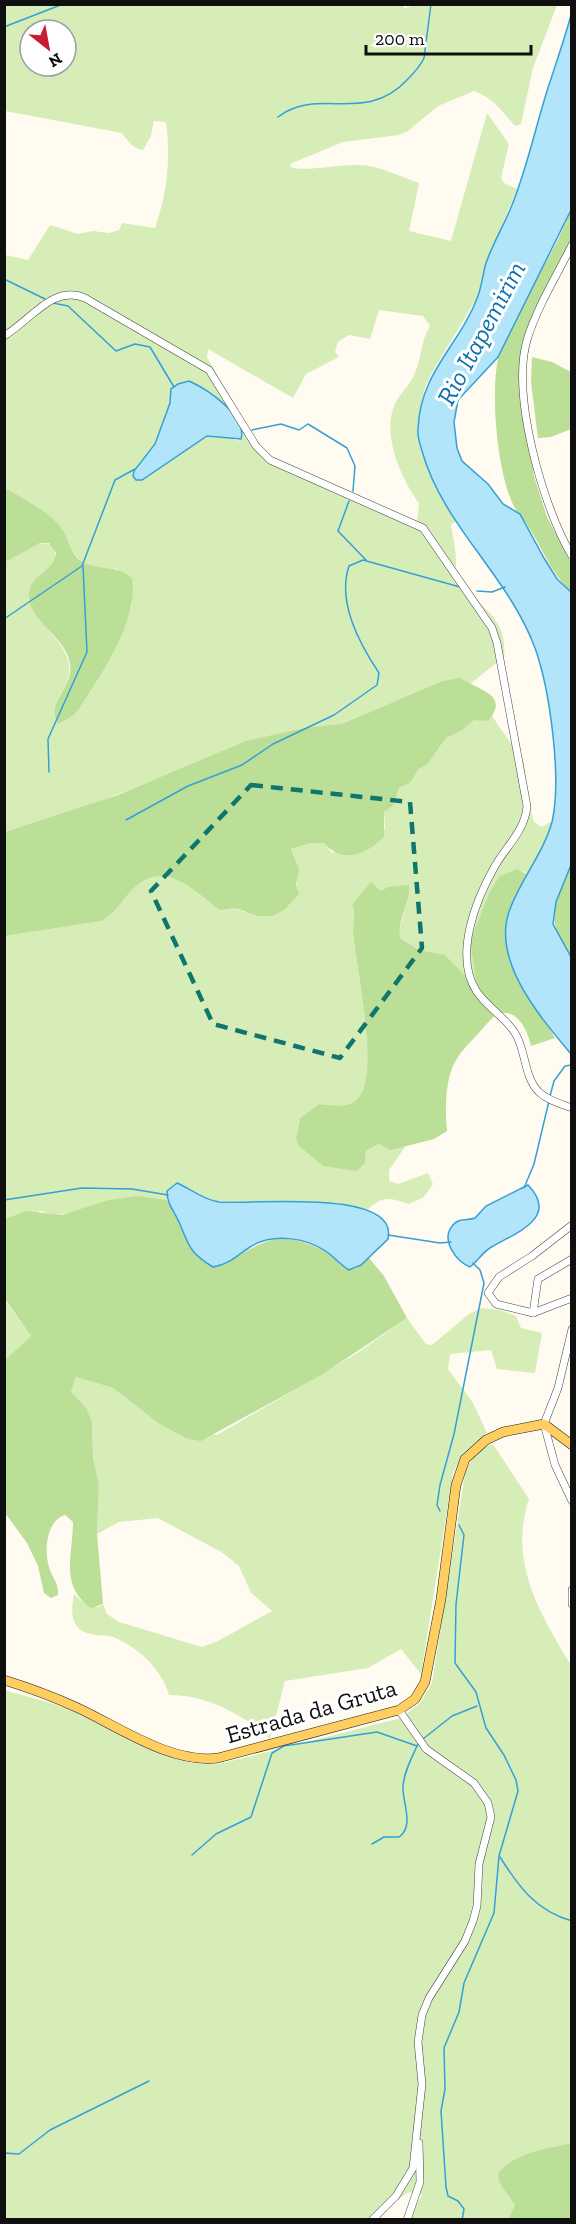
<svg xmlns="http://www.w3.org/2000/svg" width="576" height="2224" font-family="'Zilla Slab',serif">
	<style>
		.green { fill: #d7edb8; fill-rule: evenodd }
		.forest { fill: #bbdf96 }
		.water { fill: #b2e4fa; stroke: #34a0d7; stroke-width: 1.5 }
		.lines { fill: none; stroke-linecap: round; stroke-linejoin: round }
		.stream { stroke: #34a0d7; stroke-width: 1.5 }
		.minor-casing { stroke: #424242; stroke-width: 8 }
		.major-casing { stroke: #202020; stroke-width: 10 }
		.minor { stroke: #fff; stroke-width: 7 }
		.major { stroke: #ffce61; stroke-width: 9 }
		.marked { fill: none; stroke: #0f766e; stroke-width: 4.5; stroke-dasharray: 12 8; stroke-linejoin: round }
		.labels { text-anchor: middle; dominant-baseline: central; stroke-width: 6; stroke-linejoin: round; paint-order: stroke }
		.street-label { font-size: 24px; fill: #0f0f0f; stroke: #fff }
		.water-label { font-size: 26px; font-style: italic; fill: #0f71ab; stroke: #fff }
	</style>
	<rect width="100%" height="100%" fill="#fffbf1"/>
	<g class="green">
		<path d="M 403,4 L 404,9 L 415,4 L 557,5 L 533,68 L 521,124 L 515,126 C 501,111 494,98 474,91 L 438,106 L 408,131 L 399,135 L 343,142 L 290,164 L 292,168 C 309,171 339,164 359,165 C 378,165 401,177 419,183 L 409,231 L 451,241 L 487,113 L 509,144 L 501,178 L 504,183 L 517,189 L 487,262 L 478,296 L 433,371 L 425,387 L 420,411 L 417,432 L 456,521 L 451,525 C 453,538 456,549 456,562 C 456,567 454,572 457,576 C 472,606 509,613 504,657 L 470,684 L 460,679 L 442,681 L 342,724 L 182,770 L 79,809 L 5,832 L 5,562 C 18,554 40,535 54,547 L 56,559 L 29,590 C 30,633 94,648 59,696 L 86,697 L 117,644 L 132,606 L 118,569 C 109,568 98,568 90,566 C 70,559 65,530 49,516 C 36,504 19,496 5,488 L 5,255 L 28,260 L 50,225 L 78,234 L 93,231 L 109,233 L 119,230 L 122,223 L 155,228 C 167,193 171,159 166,122 L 154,121 L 151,136 L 143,150 C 133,149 128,141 122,133 L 5,111 L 4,5 ZM 30,30 L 66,30 L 66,66 L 30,66 ZM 379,310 L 423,316 L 430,326 C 420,342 422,358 414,375 C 410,385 401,392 396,402 C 380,432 401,479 419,503 L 417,522 L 265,456 L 207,357 L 208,349 L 293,398 L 306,374 L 339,357 L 335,352 L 338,342 L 349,335 L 370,339 ZM 189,381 C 224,396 227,407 239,441 L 223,436 L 207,436 L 142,480 L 139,463 L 155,444 L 170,403 Z"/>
		<path d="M 492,716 L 524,762 L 527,798 L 534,822 L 542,827 L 552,821 L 542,851 L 528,875 L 524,871 L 489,893 L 470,941 L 478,990 L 445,955 L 419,950 L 400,938 L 399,930 L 409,896 L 381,891 L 371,882 L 352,904 C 356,914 353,922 353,932 C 356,968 378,1063 361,1094 C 353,1110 334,1105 319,1104 L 300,1118 L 296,1137 L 323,1166 L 365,1163 L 366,1151 L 379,1144 L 405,1147 L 389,1170 L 389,1181 L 398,1184 L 428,1173 L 433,1184 L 424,1197 L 409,1204 C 390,1198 382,1195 368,1210 L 338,1203 L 216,1201 L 177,1183 L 168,1191 L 167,1200 C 147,1198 130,1196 110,1200 C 87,1204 63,1222 41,1211 L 5,1219 L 5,936 L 102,921 C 116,912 121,902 131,891 C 163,857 191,888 220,909 L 235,908 L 244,912 L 284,910 C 299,891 302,870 291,849 L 311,843 L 324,843 L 332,853 L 385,829 L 384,812 L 393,806 L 399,788 L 410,783 L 419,769 L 427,765 L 446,738 L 461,731 L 474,719 L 488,721 Z"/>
		<path d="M 4,1299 L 31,1336 L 5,1360 L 4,1360 Z"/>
		<path d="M 481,1308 L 500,1310 L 516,1316 L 521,1328 L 542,1333 L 535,1373 L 497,1369 L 491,1350 L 450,1354 L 448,1369 L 473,1403 L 487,1433 L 463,1453 L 453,1473 L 421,1674 L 401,1649 L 368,1668 L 285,1681 L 270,1739 C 245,1715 204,1694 169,1695 C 162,1669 136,1645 110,1636 C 106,1635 101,1636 96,1635 C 71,1632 70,1615 74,1594 L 83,1602 L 99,1607 L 103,1604 L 107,1614 L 119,1622 L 202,1647 L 218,1641 L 272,1611 L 251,1593 L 239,1566 L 223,1553 L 158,1518 L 119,1522 L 97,1534 L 99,1484 L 93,1458 L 92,1422 L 71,1392 L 76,1377 L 113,1388 L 158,1423 L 217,1435 L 356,1354 L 407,1318 L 426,1344 L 432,1345 L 469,1314 Z"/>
		<path d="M 493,1444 L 529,1499 C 508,1563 540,1613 572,1667 L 571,2143 C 546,2149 515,2152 498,2173 L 515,2205 L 508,2219 L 408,2219 L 422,2195 L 418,2191 L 407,2193 L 371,2219 L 5,2219 L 4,1690 C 32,1698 62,1705 88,1717 C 130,1737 170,1768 219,1764 L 401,1718 L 420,1703 L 432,1683 L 465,1474 C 470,1460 478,1449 493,1444 Z"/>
	</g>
	<g class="forest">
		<path d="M 571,210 L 571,243 L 526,343 L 523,390 L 534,476 L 547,517 L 571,563 L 571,592 C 551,573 544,551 529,528 C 526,521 519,516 516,510 C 497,479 488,382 501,348 C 520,300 553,258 571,210 Z"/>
		<path d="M 532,357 L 552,362 L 571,372 L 571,429 L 551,437 L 538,438 L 531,382 Z"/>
		<path d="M 5,488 C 24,499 48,510 62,529 C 69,539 70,554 81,561 C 97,572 119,563 132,579 C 139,620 101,674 80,707 L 74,715 L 58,724 C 46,700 74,688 70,664 C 67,637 27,621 29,593 C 30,576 55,570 56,553 L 49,543 L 40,543 L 5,562 Z"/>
		<path d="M 460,678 C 481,691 510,695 488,721 L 474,720 L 461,731 L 446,738 L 427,765 L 419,769 L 410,783 L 399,788 L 393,806 L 384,812 L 384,837 C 366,855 342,864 324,843 L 311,843 L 291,849 L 299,869 L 296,885 L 299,894 L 284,910 L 272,916 L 258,916 L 235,908 L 220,910 C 191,888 163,857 131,891 C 121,902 116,912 102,921 L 5,936 L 5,832 L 118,795 L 246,741 L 304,728 L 342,724 L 442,681 Z"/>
		<path d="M 571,865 L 571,957 C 544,917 554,907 571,865 Z"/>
		<path d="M 517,869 L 528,875 C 511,907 500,926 510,963 L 555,1038 L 531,1046 C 528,1031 516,1004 495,1016 C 488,1021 482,1030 476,1036 C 467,1045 458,1055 453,1066 C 445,1085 445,1111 447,1131 L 434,1139 L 391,1150 L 379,1144 L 366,1151 L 365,1163 L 357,1171 L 323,1166 L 299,1146 L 296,1138 L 300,1118 L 319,1104 C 334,1105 353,1110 361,1094 C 378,1063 356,968 353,932 C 353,922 356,914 352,904 L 371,882 L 381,891 L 388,887 L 409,885 C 411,903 397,919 400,938 L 419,950 L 445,955 L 477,988 L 470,941 L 489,893 L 500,876 Z"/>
		<path d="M 138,1196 L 167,1200 C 170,1208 175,1214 179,1222 C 190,1245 188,1253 213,1267 C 259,1251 264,1225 319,1248 C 333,1254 340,1265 355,1269 L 369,1258 L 384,1276 L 407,1318 L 323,1374 L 201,1441 L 188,1439 L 158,1423 L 113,1388 L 76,1377 L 71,1392 L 86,1408 L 92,1422 L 93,1458 L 99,1484 L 97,1534 L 103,1604 L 91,1608 C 59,1585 73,1556 73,1522 L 65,1515 C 46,1521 44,1551 49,1567 C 52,1578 59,1583 58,1595 L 51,1598 L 44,1593 L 38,1566 L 27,1543 L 5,1513 L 5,1360 L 31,1336 L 5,1299 L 5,1219 L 27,1211 L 62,1215 L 108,1200 Z"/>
		<path d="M 571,2143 L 571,2219 L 508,2219 L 515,2205 L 499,2182 L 498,2173 C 515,2152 546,2149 571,2143 Z"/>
	</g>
	<g class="water">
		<path d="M 571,15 L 571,210 L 498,357 L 458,400 L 454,422 L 457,448 L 462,461 L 488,484 L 503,504 L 520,514 L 544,558 L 557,579 L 571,592 L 571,865 L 556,902 L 553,924 L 571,957 L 571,1054 C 541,1018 490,960 510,909 C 521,879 543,854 552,822 C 562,779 550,690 535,648 C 508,575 443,526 422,451 C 420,444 417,436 418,429 C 420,372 460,345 478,296 C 482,285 483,273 486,263 C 493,243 504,225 512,205 C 527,168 535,129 547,91 C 555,66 564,41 571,15 Z"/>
		<path d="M 189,381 C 207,389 248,416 241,439 L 207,436 L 142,480 L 136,480 L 133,476 L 134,471 L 155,444 L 170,403 L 171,389 L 178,384 Z"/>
		<path d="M 177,1183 C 191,1189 204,1200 219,1202 C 247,1205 400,1187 388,1239 L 361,1265 L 349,1270 C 341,1265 335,1258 327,1252 C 306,1237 272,1233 250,1247 C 238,1255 228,1265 213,1267 C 189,1253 189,1245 179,1222 C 174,1210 167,1205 167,1191 Z"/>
		<path d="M 528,1185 C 561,1219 512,1234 490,1248 C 482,1253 478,1261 470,1267 C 456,1262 440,1239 453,1225 C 459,1217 468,1221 475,1218 L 486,1206 Z"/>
	</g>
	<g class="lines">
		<g class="stream">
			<path d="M 4,27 L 63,4"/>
			<path d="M 278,117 C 317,86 365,125 407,80 C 414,73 420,67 424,58 L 431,4"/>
			<path d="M 4,279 L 45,299"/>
			<path d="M 53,303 L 68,306 L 116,351 L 135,344 L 150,347 L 174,387"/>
			<path d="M 252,430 L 281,424 L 299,430 L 308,424 L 347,448 L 355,466 L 353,491"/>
			<path d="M 349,501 L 338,531 L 366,560"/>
			<path d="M 477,591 L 492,592 L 505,587"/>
			<path d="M 4,619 L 82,566 L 115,480 L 135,469"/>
			<path d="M 49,772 L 48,739 L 87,652 L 83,566"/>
			<path d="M 126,820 L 188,786 L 242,765 L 273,744 L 334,715 L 377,685 L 379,673 C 359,643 337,602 349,566 L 363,560 L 460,587"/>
			<path d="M 550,1096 L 554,1081 L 565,1066 L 572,1065"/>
			<path d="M 524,1188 L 534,1164 L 549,1101"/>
			<path d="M 4,1200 L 82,1188 L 132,1189 L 168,1195"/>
			<path d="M 388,1235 L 440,1243 L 451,1242"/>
			<path d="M 440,1511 L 437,1505 L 440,1485 L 454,1434 L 484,1283 L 480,1270 L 473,1263"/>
			<path d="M 459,1525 L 464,1535 L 456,1604 L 455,1663 L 476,1692 L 486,1728 L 504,1755 L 516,1780 L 518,1791 L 499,1856 L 494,1913 L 464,1983 L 459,2012 L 444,2048 L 445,2089 L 441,2111 L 446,2187 L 448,2196 L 458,2201 L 464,2209 L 462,2220"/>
			<path d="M 423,1739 L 452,1716 L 477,1706"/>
			<path d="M 372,1844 L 384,1837 L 399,1837 C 415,1826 402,1802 403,1786 C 404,1772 412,1757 418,1744"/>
			<path d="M 192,1855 L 216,1834 L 251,1817 L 272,1753 L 284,1746 L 377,1732 L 417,1746"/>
			<path d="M 500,1857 C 519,1887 536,1911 572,1921"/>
			<path d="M 4,2153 L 19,2154 L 50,2130 L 149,2081"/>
		</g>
		<g class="minor-casing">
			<g id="minor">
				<path d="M 572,245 C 557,275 537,307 527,340 C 511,395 543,508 572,556"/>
				<path d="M 4,336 C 31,320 53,284 85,298 L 209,370 L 256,446 L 270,460 L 423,528 L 492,628 L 497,643 L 527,806 C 525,831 507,845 495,866 C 476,899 453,956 477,992 C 488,1008 505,1017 515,1033 C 526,1050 524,1078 539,1092 C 547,1100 561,1104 572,1108"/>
				<path d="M 572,1225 L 532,1256 L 499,1277 L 488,1293 L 496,1304 L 533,1313 L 572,1298"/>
				<path d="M 533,1313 L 538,1279 L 572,1259"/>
				<path d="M 572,1329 L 558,1388 L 544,1424 L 555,1465 L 572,1501"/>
				<path d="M 572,1590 L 572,1604"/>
				<path d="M 372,2220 L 396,2196 L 413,2168 L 422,2084 L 418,2042 L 422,2015 L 429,1998 L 465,1941 L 473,1921 L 477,1906 L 479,1864 L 491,1817 L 488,1803 L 474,1783 L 426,1749 L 399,1710"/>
				<path d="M 407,2220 L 420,2182 L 419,2143"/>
			</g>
		</g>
		<g class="major-casing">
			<path id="major" d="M 4,1680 C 30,1688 54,1697 78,1708 C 119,1727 171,1764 218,1758 L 399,1710 L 415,1699 L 425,1682 L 441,1599 L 456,1485 L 465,1459 L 486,1440 L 503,1432 L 544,1424 L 572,1445"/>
		</g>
		<use href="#minor" class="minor"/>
		<use href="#major" class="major"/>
	</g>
	<path class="marked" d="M 251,785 L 410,802 L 422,948 L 340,1058 L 213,1024 L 151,891 Z"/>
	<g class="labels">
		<g class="street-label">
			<text transform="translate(311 1711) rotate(-16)">Estrada da Gruta</text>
		</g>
		<g class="water-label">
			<text transform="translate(481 333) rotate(-62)">Rio Itapemirim</text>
		</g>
	</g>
	<rect width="576" height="2224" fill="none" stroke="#0f0f0f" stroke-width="12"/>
	<g transform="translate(48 48) rotate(149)"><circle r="28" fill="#ffffff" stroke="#9f9f9f" stroke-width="1.5"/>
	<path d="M0-4.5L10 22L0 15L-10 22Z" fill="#ca1c30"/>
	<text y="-9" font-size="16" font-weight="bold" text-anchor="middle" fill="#0f0f0f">N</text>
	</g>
	<path d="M366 45v9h165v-9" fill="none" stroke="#0f0f0f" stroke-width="3"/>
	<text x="375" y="45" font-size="18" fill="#0f0f0f" stroke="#ffffff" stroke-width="4.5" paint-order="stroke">200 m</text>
</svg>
